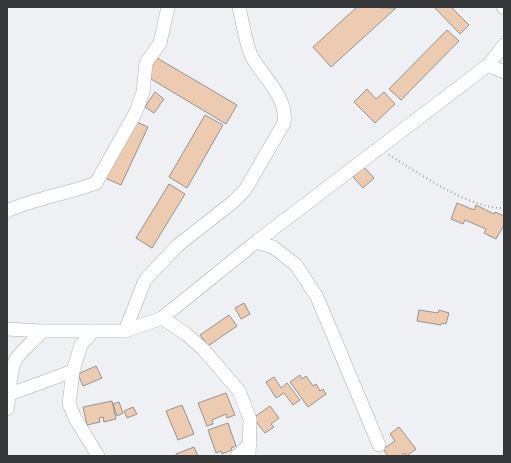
<svg xmlns="http://www.w3.org/2000/svg" width="511" height="463" font-family="'Titillium Web',sans-serif">
	<style>
		.building { fill: #edcbb1; stroke: #959391 }
		.lines { fill: none; stroke-linecap: round; stroke-linejoin: round }
		.minor-casing { stroke: #adaeb1; stroke-width: 14 }
		.path { stroke: #9e9fa1; stroke-width: 2; stroke-dasharray: 1 3; stroke-linecap: butt }
		.minor { stroke: #fff; stroke-width: 13 }
	</style>
	<rect width="100%" height="100%" fill="#eff0f3"/>
	<g class="building">
		<path d="M 357,7 L 396,8 L 331,67 L 313,47 Z"/>
		<path d="M 434,7 L 451,7 L 469,25 L 460,34 Z"/>
		<path d="M 447,30 L 459,41 L 401,100 L 389,89 Z"/>
		<path d="M 157,58 L 237,105 L 226,124 L 146,76 Z"/>
		<path d="M 367,89 L 376,99 L 384,92 L 395,104 L 375,123 L 354,102 Z"/>
		<path d="M 155,92 L 164,99 L 154,113 L 145,107 Z"/>
		<path d="M 205,115 L 223,125 L 187,188 L 169,177 Z"/>
		<path d="M 132,120 L 148,127 L 121,185 L 105,178 Z"/>
		<path d="M 364,167 L 374,178 L 363,188 L 353,177 Z"/>
		<path d="M 169,184 L 185,194 L 152,248 L 136,238 Z"/>
		<path d="M 457,203 L 474,210 L 476,205 L 494,214 L 495,212 L 504,216 L 504,225 L 496,239 L 484,233 L 486,229 L 465,220 L 463,224 L 451,219 Z"/>
		<path d="M 244,303 L 250,314 L 241,319 L 235,308 Z"/>
		<path d="M 419,310 L 438,313 L 439,310 L 449,313 L 446,324 L 442,323 L 441,325 L 417,321 Z"/>
		<path d="M 229,315 L 237,326 L 208,346 L 200,335 Z"/>
		<path d="M 96,366 L 102,378 L 83,386 L 78,374 Z"/>
		<path d="M 300,375 L 302,379 L 306,376 L 313,386 L 316,384 L 320,391 L 323,389 L 326,394 L 308,407 L 290,382 Z"/>
		<path d="M 274,377 L 281,388 L 287,383 L 300,400 L 293,405 L 284,393 L 276,398 L 266,382 Z"/>
		<path d="M 226,393 L 235,415 L 227,418 L 226,414 L 212,420 L 213,424 L 207,426 L 198,403 Z"/>
		<path d="M 112,401 L 116,419 L 104,422 L 103,417 L 99,418 L 100,422 L 87,425 L 83,407 Z"/>
		<path d="M 119,402 L 123,413 L 117,416 L 113,404 Z"/>
		<path d="M 182,405 L 194,434 L 178,440 L 166,411 Z"/>
		<path d="M 270,406 L 279,418 L 271,424 L 274,427 L 265,433 L 253,418 Z"/>
		<path d="M 133,407 L 137,414 L 127,418 L 124,411 Z"/>
		<path d="M 228,423 L 236,446 L 231,448 L 232,450 L 222,454 L 221,451 L 216,453 L 208,430 Z"/>
		<path d="M 399,427 L 416,449 L 407,456 L 405,453 L 401,456 L 388,456 L 383,449 L 395,441 L 390,434 Z"/>
		<path d="M 194,447 L 198,456 L 177,456 L 176,454 Z"/>
	</g>
	<g class="lines">
		<g class="minor-casing">
			<g id="minor">
				<path d="M 503,7 L 504,8"/>
				<path d="M 488,65 L 504,72"/>
				<path d="M 7,211 C 35,198 67,194 96,183 L 136,112 L 143,92 L 146,63 L 160,43 L 168,7"/>
				<path d="M 256,242 L 273,247 L 296,265 L 317,297 L 379,445"/>
				<path d="M 162,318 L 186,334 L 204,350 L 239,391 L 250,419 L 249,456"/>
				<path d="M 7,329 L 42,331 L 125,331 L 162,318 L 256,242 L 488,65 L 504,45"/>
				<path d="M 93,331 L 81,345 L 73,371 L 69,404 L 75,418 L 98,456"/>
				<path d="M 125,331 L 145,280 L 177,246 L 233,202 L 245,190 L 284,123 C 288,96 262,77 251,55 C 246,44 242,20 239,7"/>
				<path d="M 10,394 L 73,371"/>
				<path d="M 7,409 C 11,393 8,374 16,359 C 21,351 36,339 42,331"/>
				<path d="M 237,456 L 250,444"/>
			</g>
		</g>
		<path class="path" d="M 389,155 C 419,173 469,209 504,208"/>
		<use href="#minor" class="minor"/>
	</g>
	<rect width="511" height="463" fill="none" stroke="#353637" stroke-width="16"/>
</svg>
